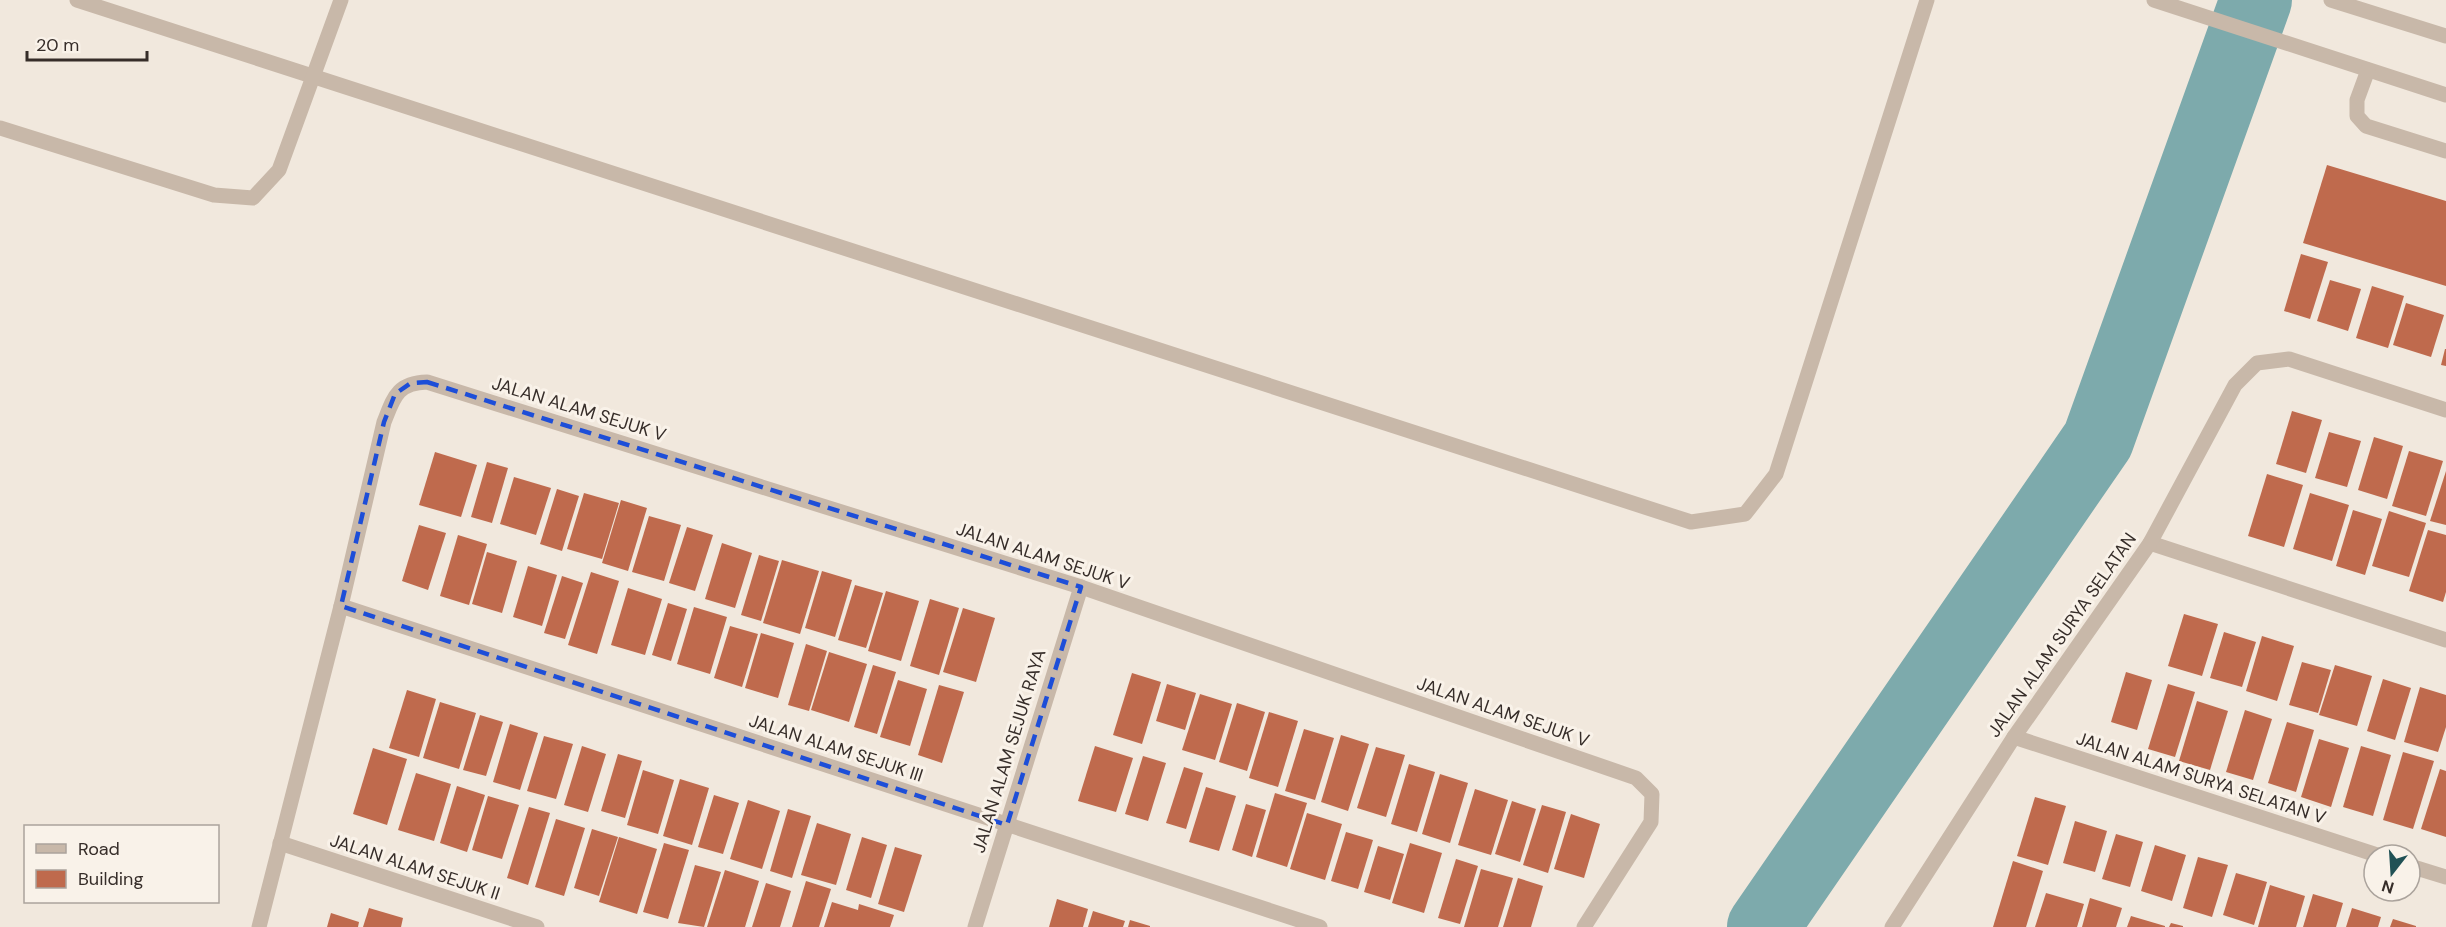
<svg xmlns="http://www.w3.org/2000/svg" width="2446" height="927" font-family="'DM Sans',sans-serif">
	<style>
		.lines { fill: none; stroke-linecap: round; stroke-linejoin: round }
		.river { stroke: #7daaac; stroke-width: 72 }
		.building { fill: #bf6a4d }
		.minor { stroke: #c8b8a9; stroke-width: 15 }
		.marked { fill: none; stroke: #1d4ed8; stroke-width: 4.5; stroke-dasharray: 12 8; stroke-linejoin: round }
		.labels { text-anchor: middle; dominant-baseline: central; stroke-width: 6; stroke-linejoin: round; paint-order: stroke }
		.street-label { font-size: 18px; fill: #362d29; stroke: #f9f2e9 }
	</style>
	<rect width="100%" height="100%" fill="#f1e8dd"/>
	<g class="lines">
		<path class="river" d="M 1763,927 L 2098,440 L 2256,0"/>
	</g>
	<g class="building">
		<path d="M 2327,165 L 2446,201 L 2446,286 L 2303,243 Z"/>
		<path d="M 2301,254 L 2328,262 L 2310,319 L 2284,311 Z"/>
		<path d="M 2330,280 L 2361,289 L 2348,331 L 2317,321 Z"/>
		<path d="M 2372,286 L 2404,296 L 2388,348 L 2356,338 Z"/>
		<path d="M 2406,303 L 2444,315 L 2431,357 L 2393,345 Z"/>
		<path d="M 2445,349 L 2446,349 L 2446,366 L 2441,365 Z"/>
		<path d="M 2292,411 L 2322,420 L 2306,473 L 2276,464 Z"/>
		<path d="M 2329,432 L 2361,441 L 2347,487 L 2315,478 Z"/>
		<path d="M 2374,437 L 2403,446 L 2387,499 L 2358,490 Z"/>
		<path d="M 2409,451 L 2443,461 L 2426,516 L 2392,506 Z"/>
		<path d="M 435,452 L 477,465 L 461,517 L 419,505 Z"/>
		<path d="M 487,462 L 508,468 L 492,523 L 471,517 Z"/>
		<path d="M 2446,471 L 2446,525 L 2430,521 Z"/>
		<path d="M 2267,474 L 2303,485 L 2284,547 L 2248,536 Z"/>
		<path d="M 514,477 L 551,488 L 536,535 L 500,524 Z"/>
		<path d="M 557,489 L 579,496 L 562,551 L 540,544 Z"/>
		<path d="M 584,493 L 619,503 L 602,559 L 567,549 Z"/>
		<path d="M 2310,493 L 2349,505 L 2332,561 L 2293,549 Z"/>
		<path d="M 621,500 L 647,508 L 628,571 L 602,563 Z"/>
		<path d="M 2353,510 L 2382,519 L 2365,575 L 2336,566 Z"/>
		<path d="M 2389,511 L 2426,523 L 2409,577 L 2372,566 Z"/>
		<path d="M 649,516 L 681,525 L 664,581 L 632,572 Z"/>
		<path d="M 419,525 L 446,533 L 428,590 L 402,581 Z"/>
		<path d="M 687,527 L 713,535 L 695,591 L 669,583 Z"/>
		<path d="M 2428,530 L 2446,535 L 2446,592 L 2443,602 L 2409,591 Z"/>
		<path d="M 458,535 L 487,544 L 469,605 L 440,596 Z"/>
		<path d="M 722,543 L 752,553 L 735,608 L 705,599 Z"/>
		<path d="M 487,552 L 517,561 L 502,613 L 472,604 Z"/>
		<path d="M 759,555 L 779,561 L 761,621 L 741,615 Z"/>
		<path d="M 782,560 L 819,571 L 800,634 L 763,623 Z"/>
		<path d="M 528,566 L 557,575 L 542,626 L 513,617 Z"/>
		<path d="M 822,571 L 852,580 L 835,637 L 805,628 Z"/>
		<path d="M 591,572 L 619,581 L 597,654 L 568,645 Z"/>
		<path d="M 562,576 L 583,583 L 565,639 L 544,633 Z"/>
		<path d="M 855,585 L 883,593 L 866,648 L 838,640 Z"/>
		<path d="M 628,588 L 662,599 L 645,655 L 611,645 Z"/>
		<path d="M 886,591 L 919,601 L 901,661 L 868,651 Z"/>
		<path d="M 930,599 L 959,608 L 939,675 L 910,666 Z"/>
		<path d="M 668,603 L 687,609 L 671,661 L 652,655 Z"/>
		<path d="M 694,607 L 727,617 L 710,674 L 677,664 Z"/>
		<path d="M 963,608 L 995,618 L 976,682 L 943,672 Z"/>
		<path d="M 2184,614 L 2218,624 L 2202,676 L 2168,666 Z"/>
		<path d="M 730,626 L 758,634 L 742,687 L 714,678 Z"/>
		<path d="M 2224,632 L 2256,642 L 2242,687 L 2210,678 Z"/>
		<path d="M 761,633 L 794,643 L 778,698 L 745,688 Z"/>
		<path d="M 2262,636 L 2294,646 L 2277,701 L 2246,691 Z"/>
		<path d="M 806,644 L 827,651 L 809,711 L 788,705 Z"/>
		<path d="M 829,652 L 867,664 L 849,722 L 811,710 Z"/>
		<path d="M 2302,662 L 2331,670 L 2318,713 L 2289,705 Z"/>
		<path d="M 873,665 L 896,672 L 877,734 L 854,727 Z"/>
		<path d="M 2335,665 L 2372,676 L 2357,726 L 2319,715 Z"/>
		<path d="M 2126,672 L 2152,680 L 2137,730 L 2111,722 Z"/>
		<path d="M 1132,673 L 1161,682 L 1142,744 L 1113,735 Z"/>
		<path d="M 2383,679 L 2411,688 L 2395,740 L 2367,731 Z"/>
		<path d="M 898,680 L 927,689 L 910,746 L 880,737 Z"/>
		<path d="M 1167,684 L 1196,693 L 1185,730 L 1156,721 Z"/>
		<path d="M 2168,684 L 2195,692 L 2175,757 L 2148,749 Z"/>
		<path d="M 939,685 L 964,692 L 942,763 L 918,755 Z"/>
		<path d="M 2420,687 L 2446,695 L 2446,727 L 2438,752 L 2404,742 Z"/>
		<path d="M 407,690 L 436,699 L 419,757 L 389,748 Z"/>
		<path d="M 1200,694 L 1232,704 L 1215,760 L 1182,750 Z"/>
		<path d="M 2197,701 L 2228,711 L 2210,770 L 2179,761 Z"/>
		<path d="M 440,702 L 476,713 L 459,769 L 423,758 Z"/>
		<path d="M 1237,703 L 1265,712 L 1247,771 L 1219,762 Z"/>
		<path d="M 2245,710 L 2272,719 L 2253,780 L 2226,772 Z"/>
		<path d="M 1269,712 L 1298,721 L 1278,787 L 1249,778 Z"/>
		<path d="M 480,715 L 503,722 L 486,776 L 463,770 Z"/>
		<path d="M 2287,722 L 2314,730 L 2296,792 L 2268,783 Z"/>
		<path d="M 510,724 L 538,733 L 520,790 L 493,782 Z"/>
		<path d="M 1304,729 L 1334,738 L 1315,800 L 1285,791 Z"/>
		<path d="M 1341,735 L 1369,744 L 1348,811 L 1321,802 Z"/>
		<path d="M 544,736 L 573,744 L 556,799 L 527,791 Z"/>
		<path d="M 2319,739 L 2349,748 L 2331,807 L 2301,797 Z"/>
		<path d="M 582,746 L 606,754 L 588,812 L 564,805 Z"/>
		<path d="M 1095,746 L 1133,758 L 1116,812 L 1078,801 Z"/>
		<path d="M 2361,746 L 2391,755 L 2373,816 L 2343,807 Z"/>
		<path d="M 1376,747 L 1405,755 L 1386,817 L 1357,808 Z"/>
		<path d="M 373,748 L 407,759 L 387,825 L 353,814 Z"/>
		<path d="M 2403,752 L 2434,761 L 2413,829 L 2383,820 Z"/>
		<path d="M 618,754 L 642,761 L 625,818 L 601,811 Z"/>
		<path d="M 1143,756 L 1166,763 L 1148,821 L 1125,814 Z"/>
		<path d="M 1409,764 L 1435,772 L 1417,832 L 1391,824 Z"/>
		<path d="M 1184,767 L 1203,773 L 1186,829 L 1166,823 Z"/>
		<path d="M 2440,769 L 2446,771 L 2446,837 L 2421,829 Z"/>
		<path d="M 643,770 L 674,780 L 658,834 L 627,825 Z"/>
		<path d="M 416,773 L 451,784 L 434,841 L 398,830 Z"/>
		<path d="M 1440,774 L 1468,783 L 1450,843 L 1422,834 Z"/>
		<path d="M 680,779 L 709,788 L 692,845 L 663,836 Z"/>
		<path d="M 457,786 L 485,795 L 467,852 L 440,843 Z"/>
		<path d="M 1206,787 L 1236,796 L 1219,851 L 1189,842 Z"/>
		<path d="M 1475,789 L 1508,800 L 1491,855 L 1458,845 Z"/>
		<path d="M 1275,793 L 1307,803 L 1287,867 L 1256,857 Z"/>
		<path d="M 714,795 L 739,803 L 723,854 L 698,847 Z"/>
		<path d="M 488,796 L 519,805 L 502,859 L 472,850 Z"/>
		<path d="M 2035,797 L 2066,806 L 2048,865 L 2017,856 Z"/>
		<path d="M 748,800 L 780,811 L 762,869 L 730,859 Z"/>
		<path d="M 1512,801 L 1536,809 L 1520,862 L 1495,854 Z"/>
		<path d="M 1246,804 L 1266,810 L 1252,857 L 1232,850 Z"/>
		<path d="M 1542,805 L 1566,812 L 1548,873 L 1523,865 Z"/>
		<path d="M 529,807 L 550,813 L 528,885 L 507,878 Z"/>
		<path d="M 788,809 L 811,816 L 792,878 L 770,871 Z"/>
		<path d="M 1307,813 L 1342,824 L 1325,880 L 1290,869 Z"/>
		<path d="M 1571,814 L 1600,824 L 1584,878 L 1554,869 Z"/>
		<path d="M 556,819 L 585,828 L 564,896 L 535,887 Z"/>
		<path d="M 2075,821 L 2107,831 L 2095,872 L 2063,863 Z"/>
		<path d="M 817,823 L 851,834 L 836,885 L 801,875 Z"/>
		<path d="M 592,829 L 618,837 L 599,896 L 574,888 Z"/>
		<path d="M 1346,832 L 1373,840 L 1358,889 L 1331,881 Z"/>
		<path d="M 2116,834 L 2143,842 L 2130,887 L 2102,879 Z"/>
		<path d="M 619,837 L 657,849 L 637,914 L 599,902 Z"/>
		<path d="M 862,837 L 887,845 L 871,898 L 846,890 Z"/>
		<path d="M 664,843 L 689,850 L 668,919 L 643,912 Z"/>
		<path d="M 1410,843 L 1442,853 L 1424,913 L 1392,903 Z"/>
		<path d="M 2155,845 L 2186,855 L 2172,901 L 2141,891 Z"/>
		<path d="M 1378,846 L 1404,854 L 1390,900 L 1364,892 Z"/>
		<path d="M 895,847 L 922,855 L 904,912 L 878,904 Z"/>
		<path d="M 2198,857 L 2228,865 L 2212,917 L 2183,908 Z"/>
		<path d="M 1456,859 L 1478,866 L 1460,924 L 1438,918 Z"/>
		<path d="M 2013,861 L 2043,871 L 2026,927 L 1993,927 Z"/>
		<path d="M 695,865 L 721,872 L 704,927 L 678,923 Z"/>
		<path d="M 1481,869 L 1513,878 L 1498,927 L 1464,927 Z"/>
		<path d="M 725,870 L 759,881 L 745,927 L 707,927 Z"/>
		<path d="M 2236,873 L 2267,882 L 2254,925 L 2223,915 Z"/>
		<path d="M 1518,878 L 1543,886 L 1531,927 L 1503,927 Z"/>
		<path d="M 806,881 L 831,889 L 819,927 L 792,927 Z"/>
		<path d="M 766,883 L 791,891 L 780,927 L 752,927 Z"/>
		<path d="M 2270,885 L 2305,896 L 2296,927 L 2258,927 Z"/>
		<path d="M 2046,893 L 2084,904 L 2077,927 L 2035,927 Z"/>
		<path d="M 2313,894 L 2343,903 L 2336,927 L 2303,927 Z"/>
		<path d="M 2090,898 L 2122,908 L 2116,927 L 2082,927 Z"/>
		<path d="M 1057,899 L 1088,909 L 1083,927 L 1049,927 Z"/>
		<path d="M 832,902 L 858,910 L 859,904 L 894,915 L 890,927 L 824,927 Z"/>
		<path d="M 369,908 L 403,918 L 401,927 L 363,927 Z"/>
		<path d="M 2352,908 L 2381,917 L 2378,927 L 2346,927 Z"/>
		<path d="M 1093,911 L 1125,921 L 1123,927 L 1088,927 Z"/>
		<path d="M 331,913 L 359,922 L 358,927 L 327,927 Z"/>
		<path d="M 2131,916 L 2165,926 L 2165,927 L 2127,927 Z"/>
		<path d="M 2393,919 L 2416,926 L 2416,927 L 2390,927 Z"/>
		<path d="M 1130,920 L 1150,926 L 1150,927 L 1128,927 Z"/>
		<path d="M 2171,923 L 2183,926 L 2183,927 L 2169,927 Z"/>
	</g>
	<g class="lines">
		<g class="minor">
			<path d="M 77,0 L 1691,522 L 1745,514 L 1776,474 L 1927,0"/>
			<path d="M 2154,0 L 2446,95"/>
			<path d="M 2331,0 L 2446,36"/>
			<path d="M 2368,70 L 2357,100 L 2357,116 L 2366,126 L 2446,151"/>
			<path d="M 0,128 L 214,195 L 253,198 L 279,170 L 341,0"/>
			<path d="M 2150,543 L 2446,640"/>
			<path d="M 341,606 L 1320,927"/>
			<path d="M 2014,737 L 2377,855"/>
			<path d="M 280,843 L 537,927"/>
			<path d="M 2410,866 L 2446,877"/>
			<path d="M 259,927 L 341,606 L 384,422 C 394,397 397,383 427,382 L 1081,587 L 1636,778 L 1652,794 L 1651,822 L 1584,927"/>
			<path d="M 975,927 L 1081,587"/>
			<path d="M 1892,927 L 2014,737 L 2150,543 L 2235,385 L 2257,363 L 2289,359 L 2446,410"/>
		</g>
	</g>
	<path class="marked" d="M 427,382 L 1081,587 L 1007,825 L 341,606 L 384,422 L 395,394 L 411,383 Z"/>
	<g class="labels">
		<g class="street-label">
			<text transform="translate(579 409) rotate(17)">JALAN ALAM SEJUK V</text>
			<text transform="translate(1043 556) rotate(18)">JALAN ALAM SEJUK V</text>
			<text transform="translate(2062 635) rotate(-55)">JALAN ALAM SURYA SELATAN</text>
			<text transform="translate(1503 712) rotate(19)">JALAN ALAM SEJUK V</text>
			<text transform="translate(836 748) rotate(18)">JALAN ALAM SEJUK III</text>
			<text transform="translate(1009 751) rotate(-73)">JALAN ALAM SEJUK RAYA</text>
			<text transform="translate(2201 778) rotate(18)">JALAN ALAM SURYA SELATAN V</text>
			<text transform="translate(415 867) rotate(18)">JALAN ALAM SEJUK II</text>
		</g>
	</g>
	<rect x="24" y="825" width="195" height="78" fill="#f9f2e9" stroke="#aba39c" stroke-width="1.5"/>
	<rect x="36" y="844" width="30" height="9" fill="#c8b8a9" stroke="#aba39c" stroke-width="1.5"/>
	<text x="78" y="855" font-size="18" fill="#362d29">Road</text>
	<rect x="36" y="870" width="30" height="18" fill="#bf6a4d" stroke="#aba39c" stroke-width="1.5"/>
	<text x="78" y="885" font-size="18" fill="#362d29">Building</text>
	<g transform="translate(2392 873) rotate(197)"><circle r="28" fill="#f9f2e9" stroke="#aba39c" stroke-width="1.5"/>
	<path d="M0-4.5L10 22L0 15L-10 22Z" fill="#205155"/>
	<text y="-9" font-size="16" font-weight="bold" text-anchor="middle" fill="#362d29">N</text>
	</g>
	<path d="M27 51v9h120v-9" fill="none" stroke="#362d29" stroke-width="3"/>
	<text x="36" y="51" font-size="18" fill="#362d29" stroke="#f9f2e9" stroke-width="4.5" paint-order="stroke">20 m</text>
</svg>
